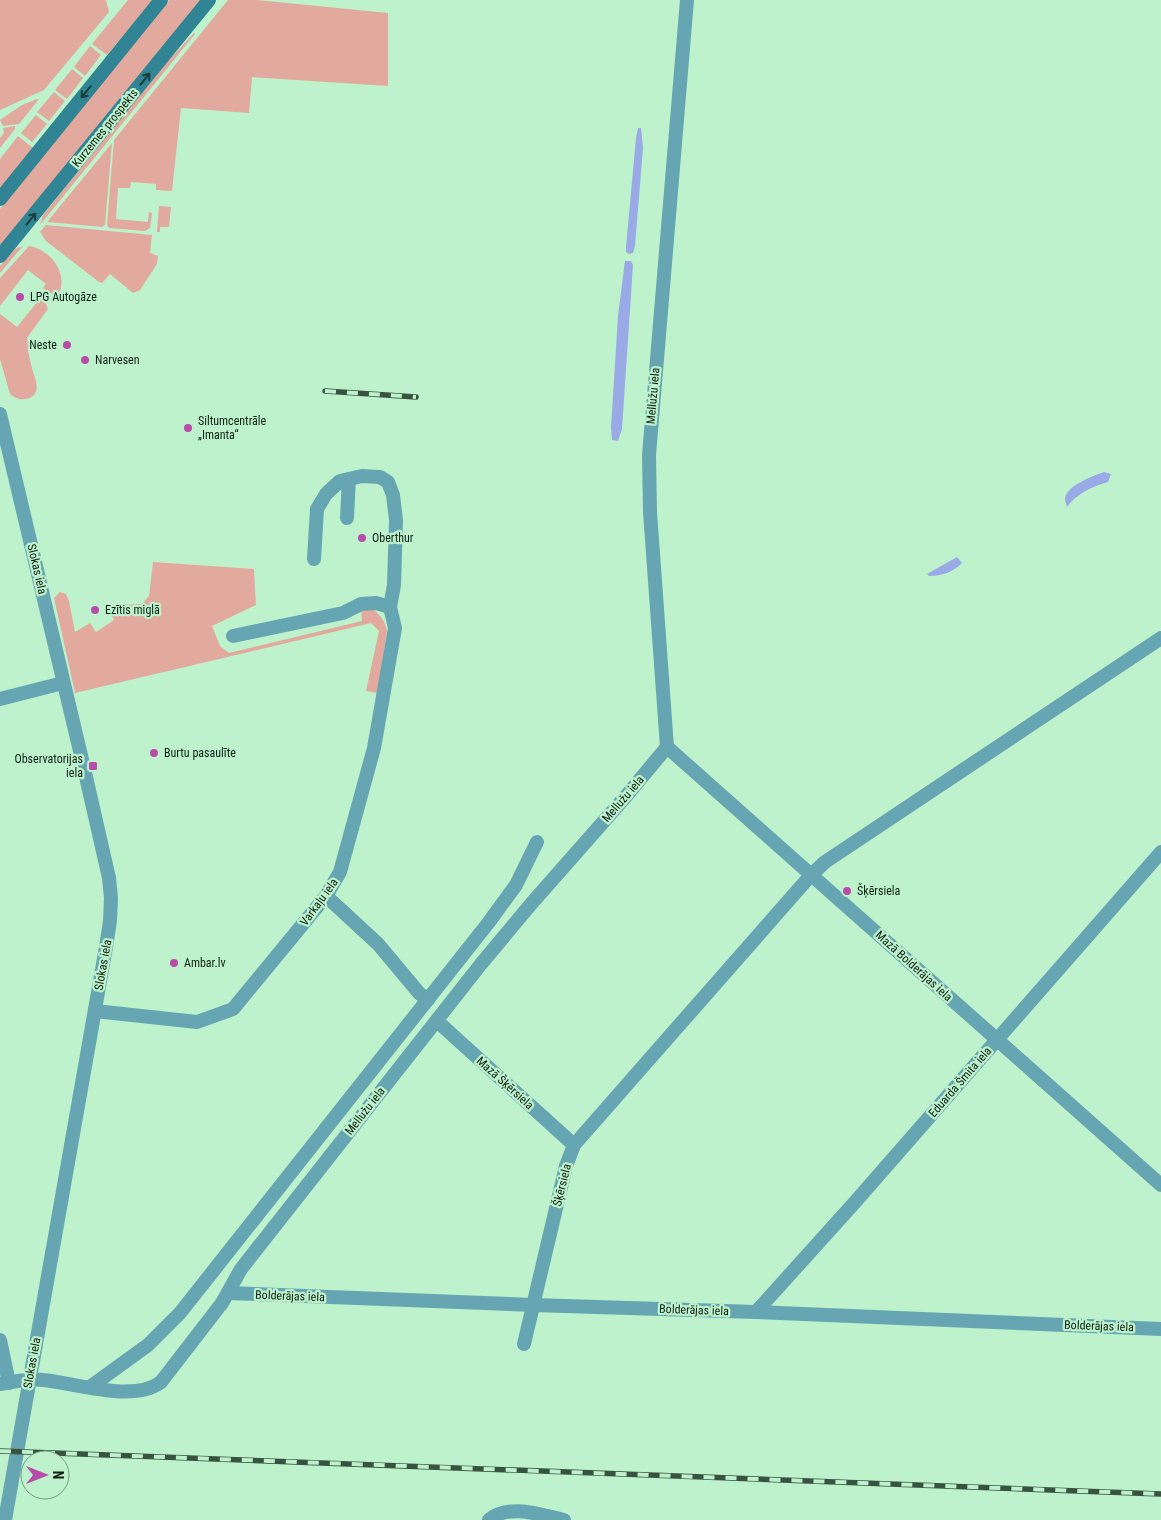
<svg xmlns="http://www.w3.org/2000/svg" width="1161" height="1520" font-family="'Roboto Condensed',sans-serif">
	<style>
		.green { fill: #e2aa9e }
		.water { fill: #9aaae7 }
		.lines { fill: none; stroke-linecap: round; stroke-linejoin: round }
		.minor { stroke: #66a6b3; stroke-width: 14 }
		.tertiary { stroke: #66a6b3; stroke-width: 14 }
		.secondary { stroke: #318494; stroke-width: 14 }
		.rail-casing { stroke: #385441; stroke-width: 5.5 }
		.rail { stroke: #bef2cc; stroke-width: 4; stroke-dasharray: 11; stroke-linecap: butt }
		.oneway { stroke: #183f3a }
		.poi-dot { fill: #b94cab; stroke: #bef2cc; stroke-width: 2 }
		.labels { text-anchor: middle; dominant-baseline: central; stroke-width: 4.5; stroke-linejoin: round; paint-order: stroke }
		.street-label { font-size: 12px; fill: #0d2114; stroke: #bef2cc }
		.poi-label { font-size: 12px; fill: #0d2114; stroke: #bef2cc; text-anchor: start }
	</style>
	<rect width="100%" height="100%" fill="#bef2cc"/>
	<g class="green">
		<path d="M 0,0 L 106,0 L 109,12 L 44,90 L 0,110 Z"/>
		<path d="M 128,0 L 153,0 L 107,55 L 92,44 Z"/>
		<path d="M 169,0 L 201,0 L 0,246 L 0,209 Z"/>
		<path d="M 228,0 L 257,0 L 388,13 L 388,86 L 252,77 L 249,113 L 181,108 L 172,191 L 156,190 L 156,184 L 131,182 L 130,188 L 118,188 L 116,219 L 148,222 L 149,212 L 152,213 L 150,228 L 145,231 L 109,228 L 107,225 L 114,140 Z"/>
		<path d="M 194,33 L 195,34 L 40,225 L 43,215 L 164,65 Z"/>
		<path d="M 90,46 L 101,55 L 85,76 L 74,67 Z"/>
		<path d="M 72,69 L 83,78 L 67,99 L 55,90 Z"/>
		<path d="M 54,92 L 65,101 L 49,121 L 37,112 Z"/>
		<path d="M 37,99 L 39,99 L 19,124 L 3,126 L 0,120 L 22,105 Z"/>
		<path d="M 36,115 L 47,124 L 32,142 L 21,133 Z"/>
		<path d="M 15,126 L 15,129 L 0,148 L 0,138 L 4,133 L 3,128 Z"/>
		<path d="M 18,136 L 33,148 L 0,189 L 0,159 Z"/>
		<path d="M 112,143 L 105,225 L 102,227 L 47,222 Z"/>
		<path d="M 159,206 L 171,207 L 169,227 L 160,227 L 160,232 L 157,232 Z"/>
		<path d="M 46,225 L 152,235 L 150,253 L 158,256 L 157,264 L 140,290 L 133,293 L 110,274 L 102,283 L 99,282 L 46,241 L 40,232 Z"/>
		<path d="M 23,246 L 0,273 L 0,266 L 15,249 Z"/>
		<path d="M 29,246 C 49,249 67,271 60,291 C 53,297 48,293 43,288 L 46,284 L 28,270 L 0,306 L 0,278 Z"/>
		<path d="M 42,300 L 46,304 L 48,309 L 27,338 L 29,350 L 28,351 C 30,358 31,367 34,375 C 37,383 41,397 25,399 C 20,400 14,398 10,394 L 0,359 L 0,314 L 17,327 L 38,301 Z"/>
		<path d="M 153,562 L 254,569 L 256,605 L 212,626 L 220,646 L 229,653 L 362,621 L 361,610 L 372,608 C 379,614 386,622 387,631 L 378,693 L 366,691 L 379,631 L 371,623 L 75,693 L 54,598 L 60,592 L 66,594 L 69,601 L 75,632 L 90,623 L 96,632 L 114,620 L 109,611 L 118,605 L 142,604 L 149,596 Z"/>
	</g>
	<g class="water">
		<path d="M 638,128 L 641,128 L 643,148 L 635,246 L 633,253 L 629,254 L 626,252 L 626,247 L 636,138 Z"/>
		<path d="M 625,261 L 631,261 L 633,265 L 622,429 L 618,441 L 612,440 L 611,427 L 618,316 Z"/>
		<path d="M 1104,472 L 1111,474 L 1108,482 C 1093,486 1076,494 1067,507 C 1066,503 1064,498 1066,495 C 1070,485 1094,475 1104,472 Z"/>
		<path d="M 957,557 L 962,563 C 953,572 942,576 929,576 L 927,574 Z"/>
	</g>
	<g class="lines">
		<g class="minor">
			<path d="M 347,518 L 349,479"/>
			<path d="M 233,636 L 343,613 L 361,604 L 376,603 L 390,607"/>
			<path d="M 0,699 L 63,683"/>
			<path d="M 667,747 L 1161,1185"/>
			<path d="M 326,896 L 378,944 L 419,993 L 428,1000"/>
			<path d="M 95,1011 L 197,1022 L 233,1009 L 326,896 L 340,872 L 374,748 L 395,628 L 390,607 L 394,585 L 396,520 L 393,495 L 388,482 L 380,477 L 362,476 L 340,481 L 326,494 L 317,509 L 314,559"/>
			<path d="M 437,1021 L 574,1145"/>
			<path d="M 228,1293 L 533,1305 L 756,1312 L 1161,1329"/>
			<path d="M 756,1312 L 856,1201 L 1161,852"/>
			<path d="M 0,1340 L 9,1383"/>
			<path d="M 524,1344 L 566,1166 L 574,1145 L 811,875 L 825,862 L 1161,638"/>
			<path d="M 0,1384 C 14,1382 28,1378 43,1380 C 75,1383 134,1403 161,1382 L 222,1303 L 241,1269 L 481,964 L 531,904 L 627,795 L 667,747 L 650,512 L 649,455 L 687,0"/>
			<path d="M 90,1387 L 148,1345 L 180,1313 L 489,922 L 516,885 L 537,842"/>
			<path d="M 489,1520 C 508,1503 541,1515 564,1520"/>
		</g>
		<path class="tertiary" d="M 0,414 L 84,768 L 109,878 L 111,898 L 110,921 L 106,947 L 5,1520"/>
		<g class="secondary">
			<path d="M 0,199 L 161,0"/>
			<path d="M 0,256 L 209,0"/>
		</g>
		<g class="rail-casing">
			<g id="rail">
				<path d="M 325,391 L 416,397"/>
				<path d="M 0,1451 L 1161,1494"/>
			</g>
		</g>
		<use href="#rail" class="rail"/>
	</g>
	<defs><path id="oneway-shaft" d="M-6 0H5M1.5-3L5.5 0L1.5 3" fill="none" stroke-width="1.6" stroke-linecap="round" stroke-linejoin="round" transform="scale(1.25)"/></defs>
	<g class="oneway">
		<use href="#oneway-shaft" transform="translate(145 79) rotate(-51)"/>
		<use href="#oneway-shaft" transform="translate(86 92) rotate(129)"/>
		<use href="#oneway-shaft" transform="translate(31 219) rotate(-51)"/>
	</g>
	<g class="poi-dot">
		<circle cx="20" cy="297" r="5"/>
		<circle cx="67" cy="345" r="5"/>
		<circle cx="85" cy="360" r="5"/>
		<circle cx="188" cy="428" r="5"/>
		<circle cx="362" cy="538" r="5"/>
		<circle cx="95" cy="610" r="5"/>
		<circle cx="154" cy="753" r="5"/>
		<rect x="88" y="761" width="10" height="10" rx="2.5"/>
		<circle cx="847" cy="891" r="5"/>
		<circle cx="174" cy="963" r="5"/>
	</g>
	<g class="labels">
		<g class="street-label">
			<text transform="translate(105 128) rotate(-51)">Kurzemes prospekts</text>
			<text transform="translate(653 396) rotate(-85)">Mellužu iela</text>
			<text transform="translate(37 569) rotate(77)">Slokas iela</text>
			<text transform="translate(623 799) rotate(-49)">Mellužu iela</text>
			<text transform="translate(319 902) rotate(-54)">Varkaļu iela</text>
			<text transform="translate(103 965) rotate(-80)">Slokas iela</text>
			<text transform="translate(914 966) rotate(42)">Mazā Bolderājas iela</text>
			<text transform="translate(960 1082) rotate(-49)">Eduarda Šmita iela</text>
			<text transform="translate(505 1083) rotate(42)">Mazā Šķērsiela</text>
			<text transform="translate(365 1111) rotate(-52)">Mellužu iela</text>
			<text transform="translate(562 1185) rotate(-76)">Šķērsiela</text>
			<text transform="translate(290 1296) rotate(2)">Bolderājas iela</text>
			<text transform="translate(694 1310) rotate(2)">Bolderājas iela</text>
			<text transform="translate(1099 1326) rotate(2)">Bolderājas iela</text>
			<text transform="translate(32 1363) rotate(-80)">Slokas iela</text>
		</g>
		<g class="poi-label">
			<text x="30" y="297">LPG Autogāze</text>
			<text x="57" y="345" text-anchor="end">Neste</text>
			<text x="95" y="360">Narvesen</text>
			<text x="198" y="421">Siltumcentrāle<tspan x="198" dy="14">„Imanta“</tspan></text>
			<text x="372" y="538">Oberthur</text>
			<text x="105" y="610">Ezītis miglā</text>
			<text x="164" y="753">Burtu pasaulīte</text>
			<text x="83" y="759" text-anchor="end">Observatorijas<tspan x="83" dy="14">iela</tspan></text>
			<text x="857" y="891">Šķērsiela</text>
			<text x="184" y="963">Ambar.lv</text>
		</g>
	</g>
	<g transform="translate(45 1475) rotate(90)"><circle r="24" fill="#bef2cc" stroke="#779e82"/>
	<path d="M0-4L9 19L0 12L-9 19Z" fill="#b94cab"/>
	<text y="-8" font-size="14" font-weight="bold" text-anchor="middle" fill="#0d2114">N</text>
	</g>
</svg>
